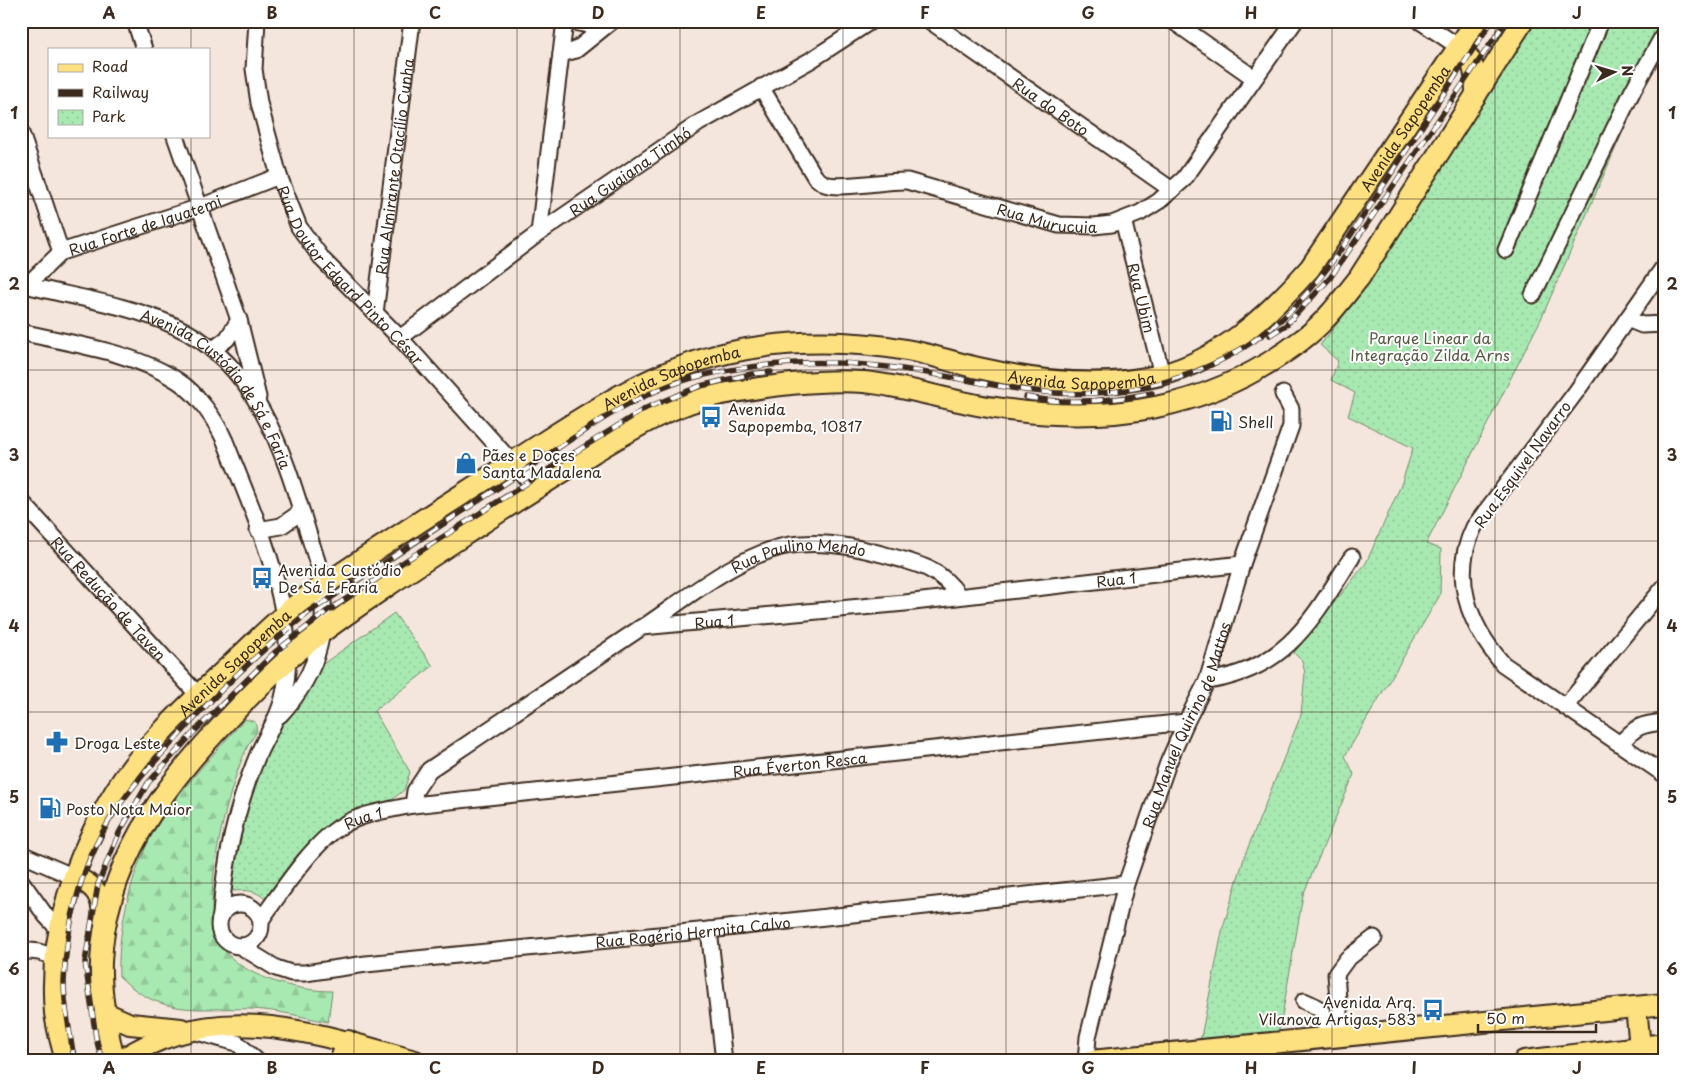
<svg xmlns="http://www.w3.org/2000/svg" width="1686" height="1082" font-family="'Playpen Sans',sans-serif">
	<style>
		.forest { fill: url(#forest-firs); stroke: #728a68 }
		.park { fill: url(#park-dots); stroke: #728a68 }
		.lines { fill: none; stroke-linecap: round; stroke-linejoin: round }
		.minor-casing { stroke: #3b2a1e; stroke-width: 19 }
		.major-casing { stroke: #3b2a1e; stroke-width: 24 }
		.minor { stroke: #fff; stroke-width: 15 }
		.major { stroke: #fde080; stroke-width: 20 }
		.rail-casing { stroke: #3b2a1e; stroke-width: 5.5 }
		.rail { stroke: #fff; stroke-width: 4; stroke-dasharray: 11; stroke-linecap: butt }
		.grid { fill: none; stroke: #3b2a1e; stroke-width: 1; stroke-opacity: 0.55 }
		.labels { text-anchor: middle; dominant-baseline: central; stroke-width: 4; stroke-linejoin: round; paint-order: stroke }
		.street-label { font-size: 15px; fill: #3b2a1e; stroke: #fff }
		.park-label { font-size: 15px; fill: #565a43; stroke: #fff }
		.poi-label { font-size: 15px; fill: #3b2a1e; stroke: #fff; text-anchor: start }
		.neatline { fill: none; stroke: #3b2a1e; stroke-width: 2 }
		.grid-label { font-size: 16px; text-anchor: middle; font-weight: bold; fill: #3b2a1e }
	</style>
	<defs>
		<pattern id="forest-firs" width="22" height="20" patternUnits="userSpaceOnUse" patternTransform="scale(1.25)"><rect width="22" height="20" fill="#a8e9b2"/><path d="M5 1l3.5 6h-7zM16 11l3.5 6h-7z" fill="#92c899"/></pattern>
		<pattern id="park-dots" width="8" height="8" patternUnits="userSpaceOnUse" patternTransform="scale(1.25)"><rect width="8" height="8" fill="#a8e9b2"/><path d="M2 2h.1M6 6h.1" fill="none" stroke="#92c899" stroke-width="1.8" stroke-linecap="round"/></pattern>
	</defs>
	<rect width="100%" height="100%" fill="#f4e6dc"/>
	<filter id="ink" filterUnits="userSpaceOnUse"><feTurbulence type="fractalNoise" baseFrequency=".02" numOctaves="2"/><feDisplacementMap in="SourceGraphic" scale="10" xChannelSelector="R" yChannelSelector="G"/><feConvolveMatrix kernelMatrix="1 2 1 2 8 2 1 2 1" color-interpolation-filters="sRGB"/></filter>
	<g filter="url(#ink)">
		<path class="forest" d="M 245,719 L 255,722 L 257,731 C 253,738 247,746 244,754 C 227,794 198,905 220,944 C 239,977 297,991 332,991 L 328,1022 C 307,1018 285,1012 264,1010 C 207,1004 166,1023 119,976 C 117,928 133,862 160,821 C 185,784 216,751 245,719 Z"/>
		<g class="park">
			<path d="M 1536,21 L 1665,21 L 1665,43 L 1623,131 L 1541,319 L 1426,544 L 1441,549 L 1440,595 L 1345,756 L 1354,774 L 1303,895 L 1280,1028 L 1257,1061 L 1186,1061 L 1201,1037 L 1223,927 L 1245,855 L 1301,715 L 1305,673 L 1302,661 L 1294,653 L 1366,563 L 1401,485 L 1413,448 L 1348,416 L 1355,393 L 1331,380 L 1338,361 L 1320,345 L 1357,299 Z"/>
			<path d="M 394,613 L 433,666 L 374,711 L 410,772 L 404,790 L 393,799 L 341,817 L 323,831 L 273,897 L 265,899 C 256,890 246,890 234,891 L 231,886 L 242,817 L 284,692 Z"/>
		</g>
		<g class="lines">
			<g class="minor-casing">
				<g id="minor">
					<path d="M 135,21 L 144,49"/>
					<path id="s1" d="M 257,21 L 254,69 L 259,103 L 279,176 L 299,227 L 323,260 L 400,338 L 535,488"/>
					<path d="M 568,21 L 589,25 L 610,22"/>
					<path id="s2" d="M 930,21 L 1172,190"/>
					<path d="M 1173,21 L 1254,78"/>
					<path d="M 1420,21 L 1459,47"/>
					<path d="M 561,54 L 576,50 L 612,21"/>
					<path id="s3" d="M 761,87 L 815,177 C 818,179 822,183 825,184 C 840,190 887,180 907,181 L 1059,225 L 1094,226 L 1112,224 L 1140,213 L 1159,201 L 1184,179 L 1295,21"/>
					<path d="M 21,133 L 61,252"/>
					<path d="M 175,136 L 239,320 L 258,397"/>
					<path id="s4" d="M 1123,220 L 1162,375"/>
					<path d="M 539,233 L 565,21"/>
					<path d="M 1506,250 L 1601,21"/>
					<path d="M 1665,265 L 1576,392 L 1474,527 C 1450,577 1469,625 1503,664 L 1665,775"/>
					<path id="s5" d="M 21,284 C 72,297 127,304 175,326 C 269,369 289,476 318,564 C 331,623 321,671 280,715"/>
					<path id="s6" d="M 21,291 L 61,252 L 200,207 L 279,176"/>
					<path d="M 1533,295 L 1633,90 L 1665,32"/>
					<path id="s7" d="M 375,313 L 412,21"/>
					<path d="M 1627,319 L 1642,325 L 1665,324"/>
					<path d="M 21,332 C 71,344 135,352 178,381 C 198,394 215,419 225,441 C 254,515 303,618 283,698 C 278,720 265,737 257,757 C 237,805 224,862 221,915"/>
					<path id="s8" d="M 400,338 L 539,233 L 699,123 L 811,60 L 871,21"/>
					<path d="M 212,350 L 227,339 L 239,320"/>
					<path id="s9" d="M 21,501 L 198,695"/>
					<path d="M 258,530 L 281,526 L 301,512"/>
					<path id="s10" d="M 645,626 C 685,599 743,552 791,545 C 823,540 858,547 889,556 C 919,564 941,569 959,596"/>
					<path d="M 1207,681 C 1288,669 1312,619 1352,557"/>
					<path d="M 1565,707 L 1665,586"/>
					<path d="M 1620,744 C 1636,726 1641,724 1665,722"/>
					<path id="s11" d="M 413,805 L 1186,722"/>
					<path d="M 21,854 L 74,877"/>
					<path d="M 21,881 L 46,916 L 60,931"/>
					<circle cx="240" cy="925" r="21"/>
					<path id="s12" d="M 261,920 C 281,892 314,841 343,825 C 363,813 390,810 413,805 L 415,791 L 429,770 L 642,627 L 905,603 L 1242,564"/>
					<path d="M 709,930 L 724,1061"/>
					<path id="s13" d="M 240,946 L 276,968 L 291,973 L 305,973 L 366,964 L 709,930 L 1126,884"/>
					<path d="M 21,950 L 39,952 L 56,957"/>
					<path d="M 1304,1001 C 1327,1010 1325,1015 1327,1038"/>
					<path d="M 197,1032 L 237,1043 L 257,1061"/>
					<path d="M 1341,1037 L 1336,974 L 1347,959 L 1374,938"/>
					<path id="s14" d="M 1086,1061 L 1088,1037 L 1126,884 L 1168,763 L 1186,722 L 1207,681 L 1242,564 L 1291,426 L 1291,409 L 1283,394"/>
				</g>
			</g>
			<g class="major-casing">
				<g id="major">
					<path d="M 1459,47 C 1475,60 1476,75 1476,95"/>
					<path d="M 74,877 C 95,885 103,896 103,918"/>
					<path d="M 1636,1007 L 1640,1047"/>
					<path d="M 103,1012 L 130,1024 L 181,1029"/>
					<path id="s15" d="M 66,1061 C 62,1045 57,1029 55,1013 C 48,935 75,856 116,790 C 144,745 187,706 225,670 C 250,647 274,622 301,601 C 370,553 442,507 513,462 C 582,418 645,372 727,353 C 785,340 848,340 906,350 C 932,354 957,364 983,369 C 1040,382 1103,389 1161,375 C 1221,360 1270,313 1310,268 L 1476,21"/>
					<path d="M 114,1061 C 107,1028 100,996 101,962 C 105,866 161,789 224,723 C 251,694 278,666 309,642 C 364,600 423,562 481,524 C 518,499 556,476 594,452 C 634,428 675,403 722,394 C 768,386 817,379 864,382 C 908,386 951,402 995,408 C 1108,425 1210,411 1303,339 C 1325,323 1342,299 1359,278 L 1523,21"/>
					<path d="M 120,1061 C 214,997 316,1033 415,1061"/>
					<path d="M 340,1061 L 348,1041"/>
					<path d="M 1091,1061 L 1665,1004"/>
					<path d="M 1524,1061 L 1665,1044"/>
				</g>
			</g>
			<use href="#minor" class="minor"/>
			<use href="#major" class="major"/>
			<g class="rail-casing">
				<g id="rail">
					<path d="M 1270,335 L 1286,325 L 1330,278 L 1506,21"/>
					<path d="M 1026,397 C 1067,405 1111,401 1152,393"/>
					<path d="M 74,1061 C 71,1035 64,1008 64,982 C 66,924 82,861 114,813 C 133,784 158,758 182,732 C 221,688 262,649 308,613 C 380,565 452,518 524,471 C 578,435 636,391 700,376 C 758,363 819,359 878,366 C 930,371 982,385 1034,391 C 1131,403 1235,373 1302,299 C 1334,264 1359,222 1385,183 C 1420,129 1456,75 1492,21"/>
					<path d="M 102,1061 L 96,1038 L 85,962 L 98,884 L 119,833 L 148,783 L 195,731 L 274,653 L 327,611 L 574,453 L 646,408 L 700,386 L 751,374 L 771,372"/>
				</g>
			</g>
			<use href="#rail" class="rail"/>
		</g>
	</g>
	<path class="grid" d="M 191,21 L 191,49M 354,21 L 354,1061M 517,21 L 517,1061M 680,21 L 680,1061M 843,21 L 843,1061M 1006,21 L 1006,1061M 1169,21 L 1169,1061M 1332,21 L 1332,1061M 1495,21 L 1495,1061M 191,136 L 191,1061M 21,199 L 1665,199M 21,370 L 1665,370M 21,541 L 1665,541M 21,712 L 1665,712M 21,883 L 1665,883"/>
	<defs>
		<g id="bus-bare" transform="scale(1.725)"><path d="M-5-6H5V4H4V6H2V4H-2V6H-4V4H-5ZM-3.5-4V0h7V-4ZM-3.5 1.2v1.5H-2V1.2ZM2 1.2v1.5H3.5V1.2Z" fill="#1f6fb2" stroke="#fff" stroke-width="2.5" paint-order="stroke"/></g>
		<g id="fuel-bare" transform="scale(1.725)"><path d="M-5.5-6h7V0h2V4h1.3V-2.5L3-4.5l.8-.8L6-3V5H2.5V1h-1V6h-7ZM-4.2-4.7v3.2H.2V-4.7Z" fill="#1f6fb2" stroke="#fff" stroke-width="2.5" paint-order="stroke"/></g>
		<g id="shop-bare" transform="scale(1.725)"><path d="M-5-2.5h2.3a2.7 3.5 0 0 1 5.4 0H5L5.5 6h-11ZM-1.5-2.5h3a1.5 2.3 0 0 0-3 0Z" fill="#1f6fb2" stroke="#fff" stroke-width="2.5" paint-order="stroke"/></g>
		<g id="pharmacy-bare" transform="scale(1.725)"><path d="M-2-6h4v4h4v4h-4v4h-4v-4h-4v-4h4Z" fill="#1f6fb2" stroke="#fff" stroke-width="2.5" paint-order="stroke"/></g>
	</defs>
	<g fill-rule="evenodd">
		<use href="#bus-bare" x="711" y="417"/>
		<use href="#fuel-bare" x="1221" y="421"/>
		<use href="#shop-bare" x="466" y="463"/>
		<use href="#bus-bare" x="262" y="578"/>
		<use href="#pharmacy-bare" x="57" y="742"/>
		<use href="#fuel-bare" x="50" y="808"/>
		<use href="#bus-bare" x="1433" y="1010"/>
	</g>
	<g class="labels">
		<g class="street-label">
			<text stroke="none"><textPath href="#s2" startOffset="148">Rua do Boto</textPath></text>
			<text stroke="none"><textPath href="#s15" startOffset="1839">Avenida Sapopemba</textPath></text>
			<text stroke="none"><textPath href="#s7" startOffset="148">Rua Almirante Otacílio Cunha</textPath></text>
			<text stroke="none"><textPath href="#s8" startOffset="284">Rua Guaiana Timbó</textPath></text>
			<text stroke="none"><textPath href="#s3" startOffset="345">Rua Murucuia</textPath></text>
			<text stroke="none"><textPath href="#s6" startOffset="144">Rua Forte de Iguatemi</textPath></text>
			<text stroke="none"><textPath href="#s1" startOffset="282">Rua Doutor Edgard Pinto César</textPath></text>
			<text stroke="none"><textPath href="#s4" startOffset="80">Rua Ubim</textPath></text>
			<text stroke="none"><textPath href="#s15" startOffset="1404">Avenida Sapopemba</textPath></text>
			<text stroke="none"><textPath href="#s15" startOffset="984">Avenida Sapopemba</textPath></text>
			<text stroke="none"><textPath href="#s5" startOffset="235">Avenida Custódio de Sá e Faria</textPath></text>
			<text transform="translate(1522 464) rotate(-54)">Rua Esquivel Navarro</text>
			<text stroke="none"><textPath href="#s10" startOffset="174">Rua Paulino Mendo</textPath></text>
			<text stroke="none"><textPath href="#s12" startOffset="972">Rua 1</textPath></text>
			<text stroke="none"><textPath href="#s9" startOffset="131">Rua Redução de Taven</textPath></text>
			<text stroke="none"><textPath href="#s12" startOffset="568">Rua 1</textPath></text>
			<text stroke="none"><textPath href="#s15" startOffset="459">Avenida Sapopemba</textPath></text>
			<text stroke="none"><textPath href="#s14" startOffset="352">Rua Manuel Quirino de Mattos</textPath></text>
			<text stroke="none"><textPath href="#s11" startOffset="389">Rua Éverton Resca</textPath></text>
			<text stroke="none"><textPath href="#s12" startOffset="148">Rua 1</textPath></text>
			<text stroke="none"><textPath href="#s13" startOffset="462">Rua Rogério Hermita Calvo</textPath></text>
		</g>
		<g class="park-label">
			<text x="1430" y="337">Parque Linear da<tspan x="1430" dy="17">Integração Zilda Arns</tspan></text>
		</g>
		<g class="poi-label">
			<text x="728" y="408">Avenida<tspan x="728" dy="17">Sapopemba, 10817</tspan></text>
			<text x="1238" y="421">Shell</text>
			<text x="482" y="454">Pães e Doçes<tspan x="482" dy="17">Santa Madalena</tspan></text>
			<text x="278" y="569">Avenida Custódio<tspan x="278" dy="17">De Sá E Faria</tspan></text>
			<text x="74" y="742">Droga Leste</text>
			<text x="66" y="808">Posto Nota Maior</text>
			<text x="1416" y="1001" text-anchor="end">Avenida Arq.<tspan x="1416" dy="17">Vilanova Artigas, 583</tspan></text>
		</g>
	</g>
	<rect width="1686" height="1082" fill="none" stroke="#fff" stroke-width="55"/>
	<rect x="48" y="48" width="162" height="90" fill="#ffffff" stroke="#b1aaa5"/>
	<rect x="58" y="64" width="25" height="8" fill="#fde080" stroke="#b1aaa5"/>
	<text x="92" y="72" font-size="15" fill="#3b2a1e">Road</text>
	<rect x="58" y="89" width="25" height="8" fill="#3b2a1e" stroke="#b1aaa5"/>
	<text x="92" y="98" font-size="15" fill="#3b2a1e">Railway</text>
	<rect x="58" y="110" width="25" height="15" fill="url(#park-dots)" stroke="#b1aaa5"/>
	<text x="92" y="122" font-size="15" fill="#3b2a1e">Park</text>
	<g transform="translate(1614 72) rotate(85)" stroke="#ffffff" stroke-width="4" paint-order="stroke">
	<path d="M0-4L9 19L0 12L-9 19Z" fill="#3b2a1e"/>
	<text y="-8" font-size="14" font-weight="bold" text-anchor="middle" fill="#3b2a1e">N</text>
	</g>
	<path d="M1478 1024v8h118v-8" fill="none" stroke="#3b2a1e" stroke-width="2.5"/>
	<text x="1486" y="1024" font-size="15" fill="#3b2a1e" stroke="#ffffff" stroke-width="4" paint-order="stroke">50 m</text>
	<rect x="28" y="28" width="1630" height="1026" class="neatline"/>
	<g class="grid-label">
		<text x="109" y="19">A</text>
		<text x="272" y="19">B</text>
		<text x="435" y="19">C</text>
		<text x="598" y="19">D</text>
		<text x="761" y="19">E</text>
		<text x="925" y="19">F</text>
		<text x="1088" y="19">G</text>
		<text x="1251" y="19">H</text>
		<text x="1414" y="19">I</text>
		<text x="1577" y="19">J</text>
		<text x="14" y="119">1</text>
		<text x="1672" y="119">1</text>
		<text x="14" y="290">2</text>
		<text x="1672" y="290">2</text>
		<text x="14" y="461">3</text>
		<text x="1672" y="461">3</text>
		<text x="14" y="632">4</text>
		<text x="1672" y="632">4</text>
		<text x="14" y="803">5</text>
		<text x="1672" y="803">5</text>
		<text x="14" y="975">6</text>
		<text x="1672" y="975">6</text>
		<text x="109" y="1074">A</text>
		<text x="272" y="1074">B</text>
		<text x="435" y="1074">C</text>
		<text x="598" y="1074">D</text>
		<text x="761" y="1074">E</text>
		<text x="925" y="1074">F</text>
		<text x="1088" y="1074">G</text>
		<text x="1251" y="1074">H</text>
		<text x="1414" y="1074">I</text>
		<text x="1577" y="1074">J</text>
	</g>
</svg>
